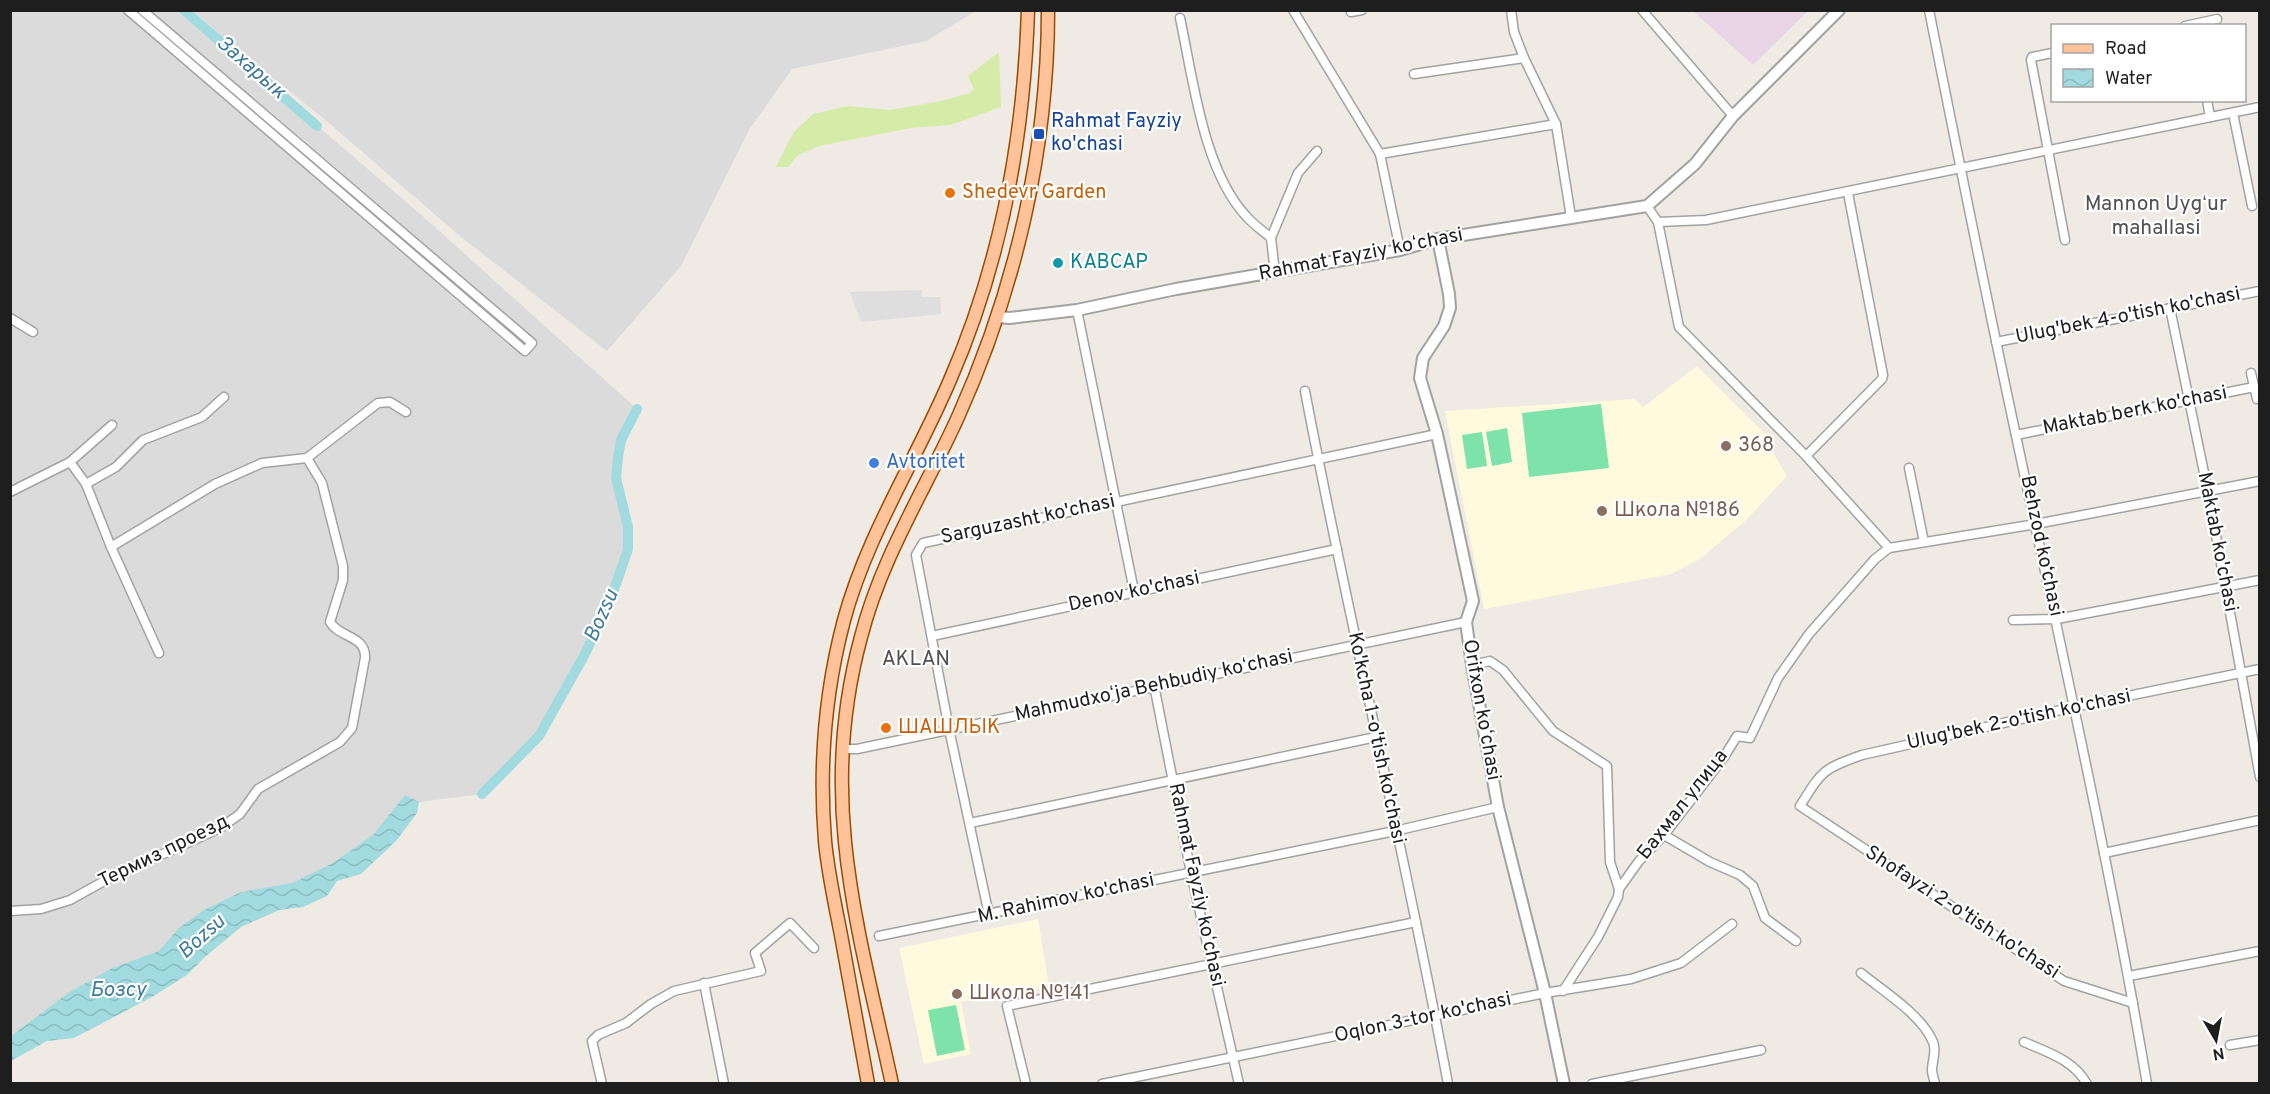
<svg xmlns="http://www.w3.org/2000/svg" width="2270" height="1094" font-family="Overpass,sans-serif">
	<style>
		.residential { fill: #dcdbdb }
		.industrial { fill: #e9d5e8 }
		.education { fill: #fff9dd }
		.grass { fill: #d4eca7 }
		.pitch { fill: #7ee2ab }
		.parking { fill: #dedede }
		.water { fill: url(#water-waves) }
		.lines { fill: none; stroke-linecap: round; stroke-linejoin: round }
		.canal { stroke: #a2dbdf; stroke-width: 10 }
		.minor-casing { stroke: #a2a2a2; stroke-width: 11 }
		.tertiary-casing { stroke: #a2a2a2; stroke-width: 14 }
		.primary-casing { stroke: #984c00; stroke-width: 15 }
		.minor { stroke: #fff; stroke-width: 8 }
		.tertiary { stroke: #fff; stroke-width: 10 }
		.primary { stroke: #ffc299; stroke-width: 12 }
		.transit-dot { fill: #1a4fb4; stroke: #fff; stroke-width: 2 }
		.food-dot { fill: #e8710a; stroke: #fff; stroke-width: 2 }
		.culture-dot { fill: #0f9aa8; stroke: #fff; stroke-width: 2 }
		.education-dot { fill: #8d6e63; stroke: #fff; stroke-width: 2 }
		.shop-dot { fill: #3f7fe0; stroke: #fff; stroke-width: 2 }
		.labels { text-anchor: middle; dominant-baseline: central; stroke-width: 4.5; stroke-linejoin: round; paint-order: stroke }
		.transit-label { font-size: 20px; fill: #164399; stroke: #fff; text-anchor: start }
		.food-label { font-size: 20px; fill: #c56008; stroke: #fff; text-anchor: start }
		.street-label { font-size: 20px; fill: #1e1e1e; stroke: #fff }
		.culture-label { font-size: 20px; fill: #0d838f; stroke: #fff; text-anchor: start }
		.education-label { font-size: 20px; fill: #785e54; stroke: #fff; text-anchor: start }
		.shop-label { font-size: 20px; fill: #366cbe; stroke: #fff; text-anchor: start }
		.water-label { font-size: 21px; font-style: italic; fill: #3f7b99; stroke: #fff }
		.neighbourhood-label { font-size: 21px; fill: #515151; stroke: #fff }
	</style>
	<defs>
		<pattern id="water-waves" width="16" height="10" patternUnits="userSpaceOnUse" patternTransform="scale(1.5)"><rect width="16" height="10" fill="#a2dbdf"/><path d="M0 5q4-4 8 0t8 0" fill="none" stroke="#8bbcbf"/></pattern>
	</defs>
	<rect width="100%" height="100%" fill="#efeae4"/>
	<g class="residential">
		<path d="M 11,11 L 184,11 L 427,220 L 637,409 L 621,440 L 616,478 L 628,527 L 628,549 L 600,622 L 561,699 L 539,736 L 482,794 L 419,802 L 386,841 L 277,895 L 11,1055 Z"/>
		<path d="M 194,11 L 976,11 L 926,41 L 792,69 L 749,130 L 681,266 L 607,351 L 460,236 L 323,118 L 227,41 Z"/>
	</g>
	<path class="industrial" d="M 1693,11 L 1808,11 L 1753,65 Z"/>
	<g class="education">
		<path d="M 1697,366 L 1772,441 L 1772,451 L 1787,476 L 1747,519 L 1700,559 L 1671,574 L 1484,609 L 1445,411 L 1634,399 L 1643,407 Z"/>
		<path d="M 1038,919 L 1049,987 L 961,1002 L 971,1054 L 924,1064 L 899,948 Z"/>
	</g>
	<path class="grass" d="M 999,52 L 1001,107 L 950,125 L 911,128 L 819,146 L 798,155 L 788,167 L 776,167 L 793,133 L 813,114 L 848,106 L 890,110 L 941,101 L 970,93 L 974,89 L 968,76 Z"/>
	<g class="pitch">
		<path d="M 1601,404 L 1609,468 L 1529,477 L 1522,413 Z"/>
		<path d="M 1507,428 L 1512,462 L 1492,466 L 1486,432 Z"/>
		<path d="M 1482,432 L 1487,466 L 1467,469 L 1462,435 Z"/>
		<path d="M 956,1005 L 965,1050 L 937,1056 L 928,1010 Z"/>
	</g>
	<path class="parking" d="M 922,290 L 922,297 L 940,297 L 941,314 L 861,322 L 850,292 Z"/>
	<path class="water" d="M 405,795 L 419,802 L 417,813 L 397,840 L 361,874 L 337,881 L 327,896 L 303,907 L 279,910 L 241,927 L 206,956 L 187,975 L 152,997 L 74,1038 L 47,1041 L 11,1061 L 11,1036 L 68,993 L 112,968 L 159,951 L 179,928 L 204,910 L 241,892 L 292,883 L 331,864 L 373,835 Z"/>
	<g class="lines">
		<g class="canal">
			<path d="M 184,10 L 317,126"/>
			<path d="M 482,794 L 539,736 L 585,654 L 614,590 L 628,549 L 628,527 L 616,478 L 618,457 L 621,440 L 637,409"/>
		</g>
		<g class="minor-casing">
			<g id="minor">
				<path d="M 128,10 L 525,351 L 532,343 L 142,10"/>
				<path d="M 1293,10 L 1380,154 L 1400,250"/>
				<path d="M 1511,10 L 1514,32 L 1524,58 L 1556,124 L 1571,217"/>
				<path d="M 1642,10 L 1733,116"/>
				<path d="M 1929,10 C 1957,151 1985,291 2015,431 C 2061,648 2110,865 2147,1084"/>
				<path d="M 1351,12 L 1362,10"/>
				<path d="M 1180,18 C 1193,78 1203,171 1247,217 C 1254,225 1263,231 1271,238 L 1275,273"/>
				<path d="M 2185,26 L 2217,19"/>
				<path d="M 2052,53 L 2032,57 L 2031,60 L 2065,240"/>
				<path d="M 1414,74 L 1524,58"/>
				<path d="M 2207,100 L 2210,117"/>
				<path d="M 2233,113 L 2252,206"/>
				<path d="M 1380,154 L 1556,124"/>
				<path d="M 1647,206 L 1658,222 L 1679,327 L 1806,456 L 1889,548"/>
				<path d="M 1658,222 L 1706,220 L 2260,107"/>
				<path d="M 1271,238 L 1298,173 L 1317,151"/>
				<path d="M 2170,308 L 2208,492 L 2260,777"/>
				<path d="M 1077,310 L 1134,591"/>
				<path d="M 10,318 L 33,332"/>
				<path d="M 1996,342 L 2260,291"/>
				<path d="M 2251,373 L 2257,399"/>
				<path d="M 1305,391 C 1349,623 1405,852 1448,1084"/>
				<path d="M 2016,435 L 2254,387"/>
				<path d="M 1806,456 L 1882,379 L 1883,375 L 1848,193"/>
				<path d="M 70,462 L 86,484 L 111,547 L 159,653"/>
				<path d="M 1909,468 L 1924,542"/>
				<path d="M 86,484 L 116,467 L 143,440 L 202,417 L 224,397"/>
				<path d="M 10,492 L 70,462 L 112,425"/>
				<path d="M 111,547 L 215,484 L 262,463 L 307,458 L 378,403 L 390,402 L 406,412"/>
				<path d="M 2013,620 L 2057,619 L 2260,580"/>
				<path d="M 932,636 L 1337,549"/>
				<path d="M 1472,665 L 1490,661 L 1503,670 L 1553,731 L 1607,766 L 1610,862 L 1619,889 L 1618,897 L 1598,937 L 1563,991"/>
				<path d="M 1154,685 L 1191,873 L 1239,1084"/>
				<path d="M 843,749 L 857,749 L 1466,622"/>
				<path d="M 970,823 L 1376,737"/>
				<path d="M 1664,835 L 1710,862 L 1740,875 L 1753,886 L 1765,918 L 1796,941"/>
				<path d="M 2104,853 L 2260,820"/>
				<path d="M 1619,889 L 1639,861 L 1664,835 L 1724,757 L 1737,736 L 1750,738 L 1778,678 L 1809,634 L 1875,559 L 1889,548 L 2036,524 L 2260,481"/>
				<path d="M 10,911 L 41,909 L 70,900 L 106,880 L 220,828 L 240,814 L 258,789 L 340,742 L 352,728 L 365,658 C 366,635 339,638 330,622 L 343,580 L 343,566 L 322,483 L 307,458"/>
				<path d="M 989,915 L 949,729 L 916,555 L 923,543 L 1437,434"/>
				<path d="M 879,936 L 1395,831 L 1498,807"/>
				<path d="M 1861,973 C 1883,991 1922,1015 1933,1042 C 1937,1052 1932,1060 1932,1070 C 1932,1074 1934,1079 1935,1084"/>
				<path d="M 2129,976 L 2260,951"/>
				<path d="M 704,983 L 724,1084"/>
				<path d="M 2133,1003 L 2064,981 L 2055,975 L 1800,806 C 1822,771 1822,769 1862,755 L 2074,707 L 2260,669"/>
				<path d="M 2024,1042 C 2047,1052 2074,1060 2087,1084"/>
				<path d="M 2230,1045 L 2260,1040"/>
				<path d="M 602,1084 L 592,1041 L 598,1035 L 626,1023 L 651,1004 L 674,991 L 761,971 L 755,953 L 790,923 L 814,948"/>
				<path d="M 1026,1084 L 1007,1006 L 1416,922"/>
				<path d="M 1102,1084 L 1545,993 L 1631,979 L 1681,963 L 1732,924"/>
				<path d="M 1592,1084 L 1761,1050"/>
			</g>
		</g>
		<g class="tertiary-casing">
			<g id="tertiary">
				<path d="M 1438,239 L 1449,294 L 1450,308 L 1444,326 L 1423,358 L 1420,378 L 1437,434 L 1473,601 L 1466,622 L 1472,665 L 1498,807 L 1545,993 L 1564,1084"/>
				<path d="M 997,317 L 1010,318 L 1077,310 L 1176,289 L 1400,250 L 1438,239 L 1647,206 L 1695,164 L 1733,116 L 1839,10"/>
			</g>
		</g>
		<g class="primary-casing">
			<g id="primary">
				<path d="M 868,1084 C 859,1034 850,985 841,935 C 835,904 828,873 825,841 C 819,768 825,692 844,620 C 867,535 916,460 950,380 C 1001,263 1024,137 1028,10"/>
				<path d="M 892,1084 C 875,1004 853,923 845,842 C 838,774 843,703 861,637 C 881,558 925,490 958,417 C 1015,290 1048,150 1048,10"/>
			</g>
		</g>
		<use href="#minor" class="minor"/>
		<use href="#tertiary" class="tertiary"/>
		<use href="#primary" class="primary"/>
	</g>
	<rect class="transit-dot" x="1033" y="128" width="12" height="12" rx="3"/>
	<g class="food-dot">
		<circle cx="950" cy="193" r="6"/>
		<circle cx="886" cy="728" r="6"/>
	</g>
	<circle class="culture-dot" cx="1058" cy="263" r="6"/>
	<g class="education-dot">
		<circle cx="1726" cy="446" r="6"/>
		<circle cx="1602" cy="511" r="6"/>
		<circle cx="957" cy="994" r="6"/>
	</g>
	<circle class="shop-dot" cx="874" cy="463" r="6"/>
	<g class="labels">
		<g class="transit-label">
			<text x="1051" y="122">Rahmat Fayziy<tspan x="1051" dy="23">ko'chasi</tspan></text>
		</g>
		<g class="food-label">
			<text x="962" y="193">Shedevr Garden</text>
			<text x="898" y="728">ШАШЛЫК</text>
		</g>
		<g class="street-label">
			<text transform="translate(1361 255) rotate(-11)">Rahmat Fayziy koʻchasi</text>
			<text transform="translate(2128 316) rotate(-11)">Ulug'bek 4-o'tish ko'chasi</text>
			<text transform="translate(2135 411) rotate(-11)">Maktab berk ko'chasi</text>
			<text transform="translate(1028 520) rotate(-12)">Sarguzasht ko'chasi</text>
			<text transform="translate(2217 542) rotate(79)">Maktab ko'chasi</text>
			<text transform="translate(2041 546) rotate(78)">Behzod ko‘chasi</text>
			<text transform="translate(1134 592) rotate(-12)">Denov ko'chasi</text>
			<text transform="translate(1154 686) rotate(-12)">Mahmudxoʻja Behbudiy koʻchasi</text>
			<text transform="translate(1481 710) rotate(80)">Orifxon koʻchasi</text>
			<text transform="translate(2019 720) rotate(-12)">Ulug'bek 2-o'tish ko'chasi</text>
			<text transform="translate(1376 738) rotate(78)">Ko'kcha 1-o'tish ko'chasi</text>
			<text transform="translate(1683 805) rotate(-52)">Бахмал улица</text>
			<text transform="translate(164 852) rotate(-26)">Термиз проезд</text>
			<text transform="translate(1196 885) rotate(78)">Rahmat Fayziy koʻchasi</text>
			<text transform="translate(1066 899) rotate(-12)">M. Rahimov ko'chasi</text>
			<text transform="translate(1962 913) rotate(33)">Shofayzi 2-o'tish ko'chasi</text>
			<text transform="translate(1423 1018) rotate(-12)">Oqlon 3-tor ko'chasi</text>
		</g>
		<g class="culture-label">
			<text x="1070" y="263">КАВСАР</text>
		</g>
		<g class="education-label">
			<text x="1738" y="446">368</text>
			<text x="1614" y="511">Школа №186</text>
			<text x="969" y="994">Школа №141</text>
		</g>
		<g class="shop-label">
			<text x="886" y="463">Avtoritet</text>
		</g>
		<g class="water-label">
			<text transform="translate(251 68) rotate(41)">Захарык</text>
			<text transform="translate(602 616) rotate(-66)">Bozsu</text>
			<text transform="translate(202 937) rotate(-42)">Bozsu</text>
			<text x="118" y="990">Бозсу</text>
		</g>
		<g class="neighbourhood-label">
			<text x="2156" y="204">Mannon Uygʻur<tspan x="2156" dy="24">mahallasi</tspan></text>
			<text x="916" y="659">AKLAN</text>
		</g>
	</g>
	<rect width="2270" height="1094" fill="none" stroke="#1e1e1e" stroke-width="24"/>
	<rect x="2051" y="24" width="195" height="78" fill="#ffffff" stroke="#a5a5a5" stroke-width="1.5"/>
	<rect x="2063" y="44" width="30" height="9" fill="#ffc299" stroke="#a5a5a5" stroke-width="1.5"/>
	<text x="2105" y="54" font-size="18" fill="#1e1e1e">Road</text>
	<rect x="2063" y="69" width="30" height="18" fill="url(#water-waves)" stroke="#a5a5a5" stroke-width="1.5"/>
	<text x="2105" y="84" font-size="18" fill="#1e1e1e">Water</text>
	<g transform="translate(2216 1040) rotate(170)" stroke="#ffffff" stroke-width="4.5" paint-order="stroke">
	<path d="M0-4.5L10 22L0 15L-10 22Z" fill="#1e1e1e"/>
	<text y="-9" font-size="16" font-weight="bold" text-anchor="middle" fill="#1e1e1e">N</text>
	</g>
</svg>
